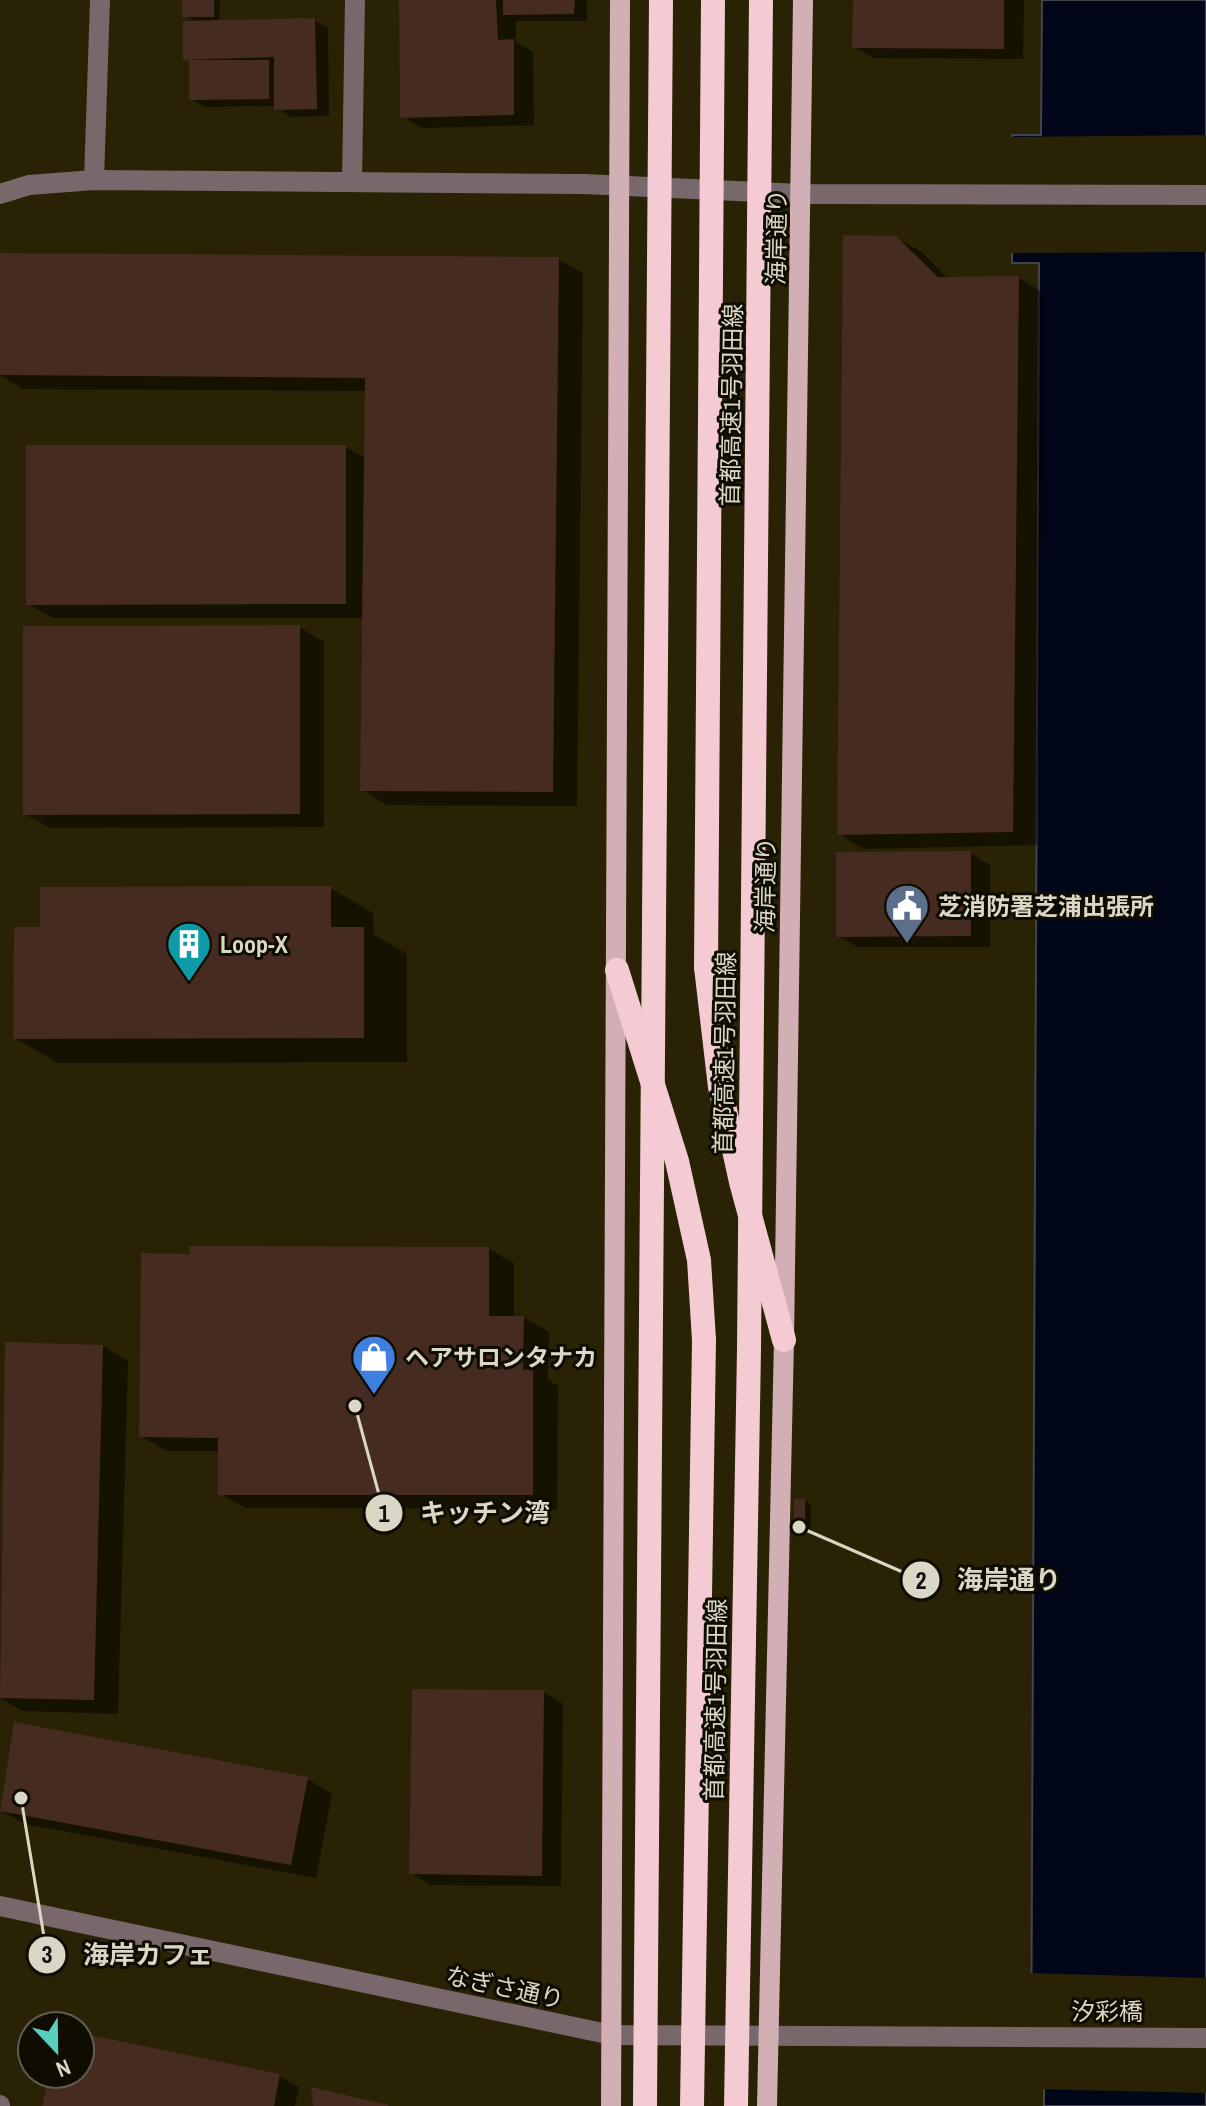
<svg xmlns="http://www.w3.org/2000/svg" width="1206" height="2106" font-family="'Archivo Narrow','Noto Sans JP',sans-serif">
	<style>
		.water { fill: #010719; stroke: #42454d; stroke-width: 2 }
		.pier { fill: #292204 }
		.shadow { fill: #0007 }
		.building { fill: #462b21 }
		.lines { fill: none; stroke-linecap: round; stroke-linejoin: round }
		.minor { stroke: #78686b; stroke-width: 20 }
		.major { stroke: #d1afb5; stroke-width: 20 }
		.highway { stroke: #f4cbd3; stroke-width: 24 }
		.highway-bridge { stroke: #f4cbd3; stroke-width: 24 }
		.labels { text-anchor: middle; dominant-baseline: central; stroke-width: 6; stroke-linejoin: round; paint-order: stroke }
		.street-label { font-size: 24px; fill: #dbd7c6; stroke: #0f0c02 }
		.poi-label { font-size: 24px; font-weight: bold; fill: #dbd7c6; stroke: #0f0c02; text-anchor: start }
		.leader { fill: none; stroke: #dbd7c6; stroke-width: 3 }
		.callout-dot { fill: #dbd7c6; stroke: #0f0c02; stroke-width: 3 }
		.mark-label { font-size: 24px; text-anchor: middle; font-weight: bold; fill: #111 }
		.callout-label { font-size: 26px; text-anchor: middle; font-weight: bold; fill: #dbd7c6; stroke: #0f0c02; stroke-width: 6; stroke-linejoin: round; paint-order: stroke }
	</style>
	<rect width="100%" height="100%" fill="#292204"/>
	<path class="water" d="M 1042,0 L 1206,0 L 1206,2106 L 1044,2106 L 1044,2086 L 1031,2086 L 1039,263 L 1012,263 L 1012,135 L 1041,135 Z"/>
	<g class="pier">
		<path d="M 1206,135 L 1206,252 L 1008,253 L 1008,137 Z"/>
		<path d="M 1028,1973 L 1206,1978 L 1206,2093 L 1029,2089 Z"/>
	</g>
	<g class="shadow">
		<path d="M 184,0 L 220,0 L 219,22 L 314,20 L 328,28 L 329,116 L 290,117 L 276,106 L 204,107 L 191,99 L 191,62 L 185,58 L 196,22 L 184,15 Z"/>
		<path d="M 401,0 L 587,0 L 587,21 L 516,21 L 516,42 L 533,52 L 534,125 L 422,128 L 402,116 Z"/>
		<path d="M 855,0 L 1024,0 L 1023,59 L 874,58 L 854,47 Z"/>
		<path d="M 896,238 L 922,252 L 948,279 L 1019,278 L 1044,293 L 1037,845 L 864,849 L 839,834 Z"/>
		<path d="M 0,255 L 558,259 L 583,273 L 577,806 L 387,805 L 362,790 L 364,618 L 53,618 L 28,604 L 345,447 L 366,459 L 366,391 L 23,389 L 0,375 Z"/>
		<path d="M 299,627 L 324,642 L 324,827 L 50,828 L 25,814 Z"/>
		<path d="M 970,853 L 990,865 L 990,947 L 858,947 L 838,936 Z"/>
		<path d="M 330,888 L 373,913 L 374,935 L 407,954 L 407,1062 L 58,1063 L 15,1038 L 42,929 Z"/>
		<path d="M 489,1249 L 514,1263 L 514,1318 L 524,1318 L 549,1332 L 548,1380 L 558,1386 L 557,1509 L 245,1508 L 220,1493 L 220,1451 L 166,1451 L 141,1436 Z"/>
		<path d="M 6,1344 L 103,1346 L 128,1361 L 118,1714 L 23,1711 L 0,1698 Z"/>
		<path d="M 805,1501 L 811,1504 L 811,1533 L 796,1530 Z"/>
		<path d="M 544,1692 L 563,1704 L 561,1886 L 431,1885 L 411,1873 Z"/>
		<path d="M 16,1724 L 307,1779 L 332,1794 L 316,1878 L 25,1824 L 0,1810 Z"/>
		<path d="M 80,2036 L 279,2076 L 299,2087 L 295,2106 L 45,2106 L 51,2074 L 80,2074 Z"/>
	</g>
	<g class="building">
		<rect x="182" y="0" width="32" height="17"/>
		<path d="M 399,0 L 496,0 L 498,40 L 514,39 L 514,115 L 400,118 Z"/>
		<path d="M 503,0 L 575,0 L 574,14 L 503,15 Z"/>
		<path d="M 853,0 L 1004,0 L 1004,49 L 852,48 Z"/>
		<path d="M 315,18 L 317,109 L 274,110 L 274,57 L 183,60 L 183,21 Z"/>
		<path d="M 189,60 L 269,60 L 269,99 L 189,100 Z"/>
		<path d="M 843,235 L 896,236 L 938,277 L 1019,276 L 1013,832 L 837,835 Z"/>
		<path d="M 0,253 L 559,257 L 553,792 L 360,791 L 365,378 L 0,375 Z"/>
		<path d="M 26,445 L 346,445 L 346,604 L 26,605 Z"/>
		<path d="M 300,625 L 300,814 L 23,815 L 23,626 Z"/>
		<path d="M 971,851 L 971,936 L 836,937 L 836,852 Z"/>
		<path d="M 331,886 L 331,927 L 364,927 L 364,1038 L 13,1039 L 14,927 L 40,927 L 40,887 Z"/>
		<path d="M 189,1246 L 489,1247 L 489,1316 L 524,1316 L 523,1370 L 533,1369 L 533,1495 L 218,1495 L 218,1438 L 139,1437 L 141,1253 L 190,1254 Z"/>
		<path d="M 5,1342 L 103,1345 L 94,1700 L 0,1698 Z"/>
		<rect x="794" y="1499" width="11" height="32"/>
		<path d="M 412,1689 L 544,1690 L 542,1876 L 409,1874 Z"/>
		<path d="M 14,1722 L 308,1777 L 291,1865 L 0,1811 Z"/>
		<path d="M 80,2033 L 280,2074 L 274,2106 L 42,2106 L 49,2074 L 80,2074 Z"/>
		<path d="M 311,2087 L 388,2105 L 388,2106 L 313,2106 Z"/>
	</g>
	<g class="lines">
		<g class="minor">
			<path d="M 94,180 L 100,0"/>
			<path d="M 352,181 L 355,0"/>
			<path d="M 0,194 L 29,185 L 94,180 L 584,184 L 802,194 L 1206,195"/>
			<path d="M 0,1906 L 612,2035 L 1206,2038"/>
			<path d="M 0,2105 L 0,2106"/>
		</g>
		<g class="major">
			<path d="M 611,2106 L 620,0"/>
			<path d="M 767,2106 L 784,1340 L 803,0"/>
		</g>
		<g class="highway">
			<path d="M 706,967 L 720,1087 L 741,1182 L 784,1340"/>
			<path d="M 617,970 L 677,1161 L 699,1260 L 704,1340"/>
		</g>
		<g class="highway-bridge">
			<path d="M 706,967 L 713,0"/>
			<path d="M 645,2106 L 661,0"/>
			<path d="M 692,2106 L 704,1340"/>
			<path d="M 736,2106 L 749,1349 L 761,0"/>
		</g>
	</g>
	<defs>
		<g id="civic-pin" transform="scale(2.3)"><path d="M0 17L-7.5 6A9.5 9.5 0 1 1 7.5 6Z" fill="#5c6f8a" stroke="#0f0c02"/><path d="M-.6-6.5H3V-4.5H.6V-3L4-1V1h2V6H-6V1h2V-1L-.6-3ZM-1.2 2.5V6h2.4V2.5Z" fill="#fff"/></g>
		<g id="building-pin" transform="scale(2.3)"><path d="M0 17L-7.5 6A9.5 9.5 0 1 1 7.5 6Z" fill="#0f9aa8" stroke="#0f0c02"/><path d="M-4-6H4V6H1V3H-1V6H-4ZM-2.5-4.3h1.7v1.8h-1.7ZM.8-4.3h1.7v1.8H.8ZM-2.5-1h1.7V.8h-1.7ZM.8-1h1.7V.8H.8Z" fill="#fff"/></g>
		<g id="shop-pin" transform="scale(2.3)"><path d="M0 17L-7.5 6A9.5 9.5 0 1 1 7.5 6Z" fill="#3f7fe0" stroke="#0f0c02"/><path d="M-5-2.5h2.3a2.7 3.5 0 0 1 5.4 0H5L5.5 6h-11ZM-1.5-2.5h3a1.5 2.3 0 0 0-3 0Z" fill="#fff"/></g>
	</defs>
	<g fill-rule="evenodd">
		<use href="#civic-pin" x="907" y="906"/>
		<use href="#building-pin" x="189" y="944"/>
		<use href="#shop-pin" x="374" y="1357"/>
	</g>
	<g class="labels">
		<g class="street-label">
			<text transform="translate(776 237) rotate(-89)">海岸通り</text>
			<text transform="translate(731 405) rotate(-89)">首都高速1号羽田線</text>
			<text transform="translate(765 885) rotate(-89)">海岸通り</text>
			<text transform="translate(724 1053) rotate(-89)">首都高速1号羽田線</text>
			<text transform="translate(715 1700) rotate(-89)">首都高速1号羽田線</text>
			<text transform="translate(505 1987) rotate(12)">なぎさ通り</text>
			<text x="1107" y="2011">汐彩橋</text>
		</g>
		<g class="poi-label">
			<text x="938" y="906">芝消防署芝浦出張所</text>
			<text x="220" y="944">Loop-X</text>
			<text x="405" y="1357">ヘアサロンタナカ</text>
		</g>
	</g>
	<path class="leader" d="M355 1406L384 1513M799 1527L921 1580M21 1798L47 1955"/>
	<g class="callout-dot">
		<circle cx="355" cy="1406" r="8"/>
		<circle cx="799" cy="1527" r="8"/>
		<circle cx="21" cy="1798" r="8"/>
		<circle cx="384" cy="1513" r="20"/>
		<circle cx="921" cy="1580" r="20"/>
		<circle cx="47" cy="1955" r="20"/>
	</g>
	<g class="mark-label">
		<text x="384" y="1522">1</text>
		<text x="921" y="1589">2</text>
		<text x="47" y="1963">3</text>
	</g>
	<g class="callout-label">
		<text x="485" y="1522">キッチン湾</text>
		<text x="1009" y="1589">海岸通り</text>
		<text x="148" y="1964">海岸カフェ</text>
	</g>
	<g transform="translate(56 2050) rotate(158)"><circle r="38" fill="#0f0c02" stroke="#615d50" stroke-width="2"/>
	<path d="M0-6L14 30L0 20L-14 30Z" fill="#58cebf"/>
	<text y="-12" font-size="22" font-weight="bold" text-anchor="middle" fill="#dbd7c6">N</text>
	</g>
</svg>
